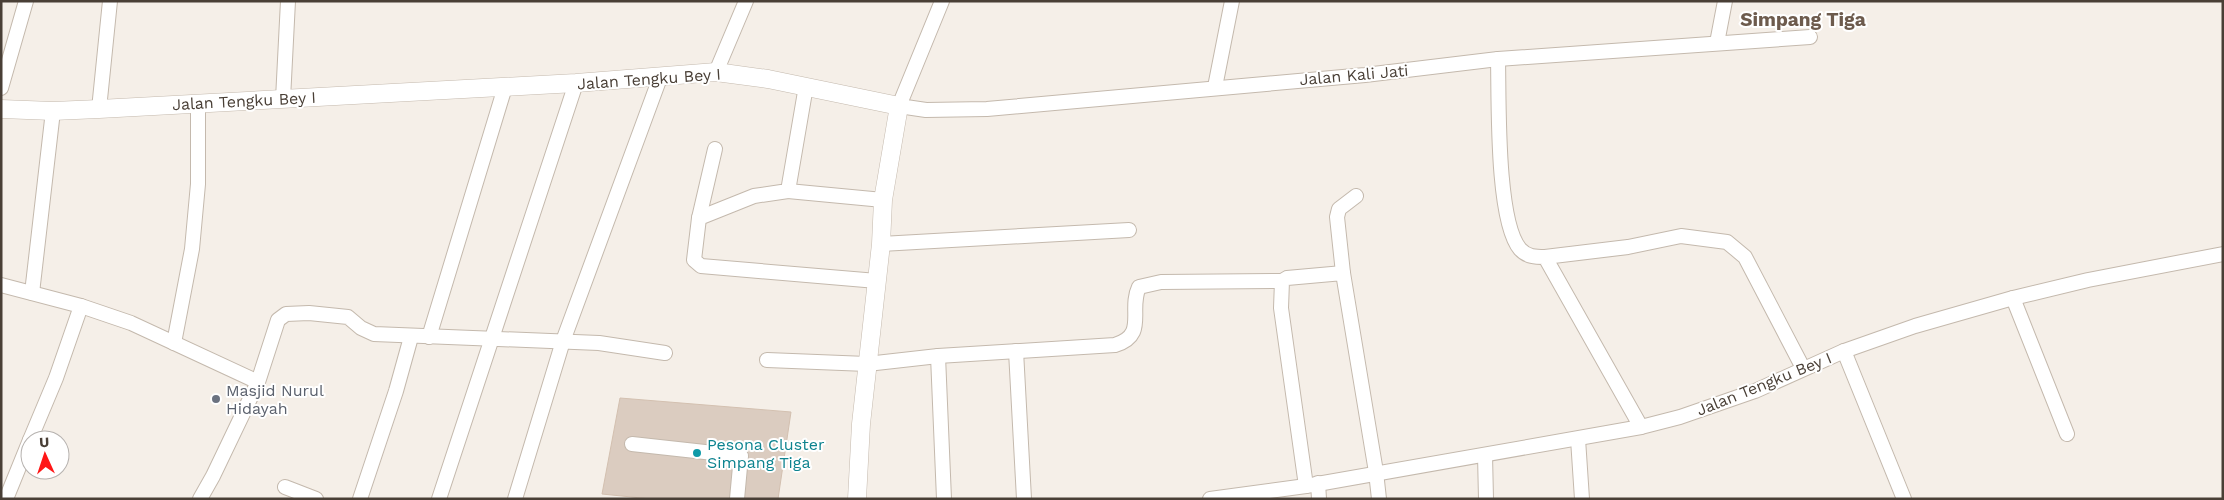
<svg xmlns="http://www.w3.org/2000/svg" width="2224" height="500" font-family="'Work Sans',sans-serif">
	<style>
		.building { fill: #dbccc0; stroke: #d3c0b0 }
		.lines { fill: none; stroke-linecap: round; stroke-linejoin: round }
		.minor-casing { stroke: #c4b9ad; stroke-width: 16 }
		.tertiary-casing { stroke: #c4b9ad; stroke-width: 19 }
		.minor { stroke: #fff; stroke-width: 14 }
		.tertiary { stroke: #fff; stroke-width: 18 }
		.worship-dot { fill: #6b7280; stroke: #fff; stroke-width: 2 }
		.culture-dot { fill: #0f9aa8; stroke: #fff; stroke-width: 2 }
		.labels { text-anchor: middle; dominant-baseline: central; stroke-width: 4; stroke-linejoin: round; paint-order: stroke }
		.street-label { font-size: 16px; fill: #493f36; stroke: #fff }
		.worship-label { font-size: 16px; fill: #5b616d; stroke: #fff; text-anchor: start }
		.culture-label { font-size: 16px; fill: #0d838f; stroke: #fff; text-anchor: start }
		.quarter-label { font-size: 19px; font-weight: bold; fill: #6d5b4d; stroke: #fff }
	</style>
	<rect width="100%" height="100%" fill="#f5efe8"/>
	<path class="building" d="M 620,398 L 791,412 L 778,499 L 651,499 L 602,494 Z"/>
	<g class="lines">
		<g class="minor-casing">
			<g id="minor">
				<path d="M 942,1 L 899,106 L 926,110 L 987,109 L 1365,75 L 1498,59 L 1810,37"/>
				<path d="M 1717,43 L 1725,1"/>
				<path d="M 1498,59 C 1499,99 1496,221 1520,249 C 1527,257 1536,257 1545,257 L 1641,427"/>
				<path d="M 716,72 L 746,1"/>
				<path d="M 806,86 L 788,191 L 754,196 L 699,218 L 694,260 L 701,266 L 877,281"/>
				<path d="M 1215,87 L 1232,1"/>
				<path d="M 1,88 L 26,1"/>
				<path d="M 283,99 L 288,1"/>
				<path d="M 99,109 L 110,1"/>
				<path d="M 788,191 L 883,200"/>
				<path d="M 699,218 L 715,149"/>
				<path d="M 881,244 L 1129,230"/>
				<path d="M 1545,257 L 1628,247 L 1681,236 L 1727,242 L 1745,257 L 1803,368"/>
				<path d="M 1343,273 L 1337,217 L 1339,209 L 1356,196"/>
				<path d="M 1,285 L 81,306 L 131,323 L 258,382"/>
				<path d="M 32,293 L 53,111"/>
				<path d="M 2013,298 L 2067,434"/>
				<path d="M 429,337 L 505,87"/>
				<path d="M 174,343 L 192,249 L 198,184 L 198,103"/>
				<path d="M 1016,351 L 1024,499"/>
				<path d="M 1844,351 L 1904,499"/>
				<path d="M 938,356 L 944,499"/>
				<path d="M 767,360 L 867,364 L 938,356 L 1115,345 C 1148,335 1128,310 1139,287 L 1161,282 L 1282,281"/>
				<path d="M 1578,439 L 1582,499"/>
				<path d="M 30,440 L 56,378 L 81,306"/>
				<path d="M 632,444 L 741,456 L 737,499"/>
				<path d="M 1485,455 L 1486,499"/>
				<path d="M 1318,483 L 1319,499"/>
				<path d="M 1306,486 L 1281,308 L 1282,281 L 1287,278 L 1343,273 L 1376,472 L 1379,499"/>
				<path d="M 285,487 L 316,499"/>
				<path d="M 6,499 L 30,440"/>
				<path d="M 200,499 L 213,476 L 258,382 L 278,320 L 286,314 L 309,313 L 348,317 L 361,328 L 374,334 L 599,343 L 665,353"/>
				<path d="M 360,499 L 396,391 L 411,337"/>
				<path d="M 439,499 L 576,83"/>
				<path d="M 515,499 L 563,341 L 661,75"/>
				<path d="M 1210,499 L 1306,486 L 1641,427 L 1680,417 L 1755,391 L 1844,351 L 1915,326 L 2013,298 L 2088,280 L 2223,254"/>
			</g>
		</g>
		<g class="tertiary-casing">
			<path id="tertiary" d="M 1,109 L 53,111 L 99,109 L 576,83 L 716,72 L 768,79 L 899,106 L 883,200 L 881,244 L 861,424 L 857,499"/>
		</g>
		<use href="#minor" class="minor"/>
		<use href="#tertiary" class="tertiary"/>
	</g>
	<circle class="worship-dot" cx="216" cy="399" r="5"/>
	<circle class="culture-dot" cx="697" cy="453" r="5"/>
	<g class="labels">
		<g class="street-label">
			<text transform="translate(1354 75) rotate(-5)">Jalan Kali Jati</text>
			<text transform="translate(649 79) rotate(-4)">Jalan Tengku Bey I</text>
			<text transform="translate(244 101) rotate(-3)">Jalan Tengku Bey I</text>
			<text transform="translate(1764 384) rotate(-22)">Jalan Tengku Bey I</text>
		</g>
		<g class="worship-label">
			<text x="226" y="390">Masjid Nurul<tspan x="226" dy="18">Hidayah</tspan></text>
		</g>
		<g class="culture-label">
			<text x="707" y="444">Pesona Cluster<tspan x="707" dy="18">Simpang Tiga</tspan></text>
		</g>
		<g class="quarter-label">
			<text x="1803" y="19">Simpang Tiga</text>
		</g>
	</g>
	<rect width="2224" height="500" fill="none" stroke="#493f36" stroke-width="5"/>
	<g transform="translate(45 455) rotate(357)"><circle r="24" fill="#ffffff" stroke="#b6b2af"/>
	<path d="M0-4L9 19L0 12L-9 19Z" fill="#ff1616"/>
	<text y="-8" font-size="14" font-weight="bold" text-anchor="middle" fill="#493f36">U</text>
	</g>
</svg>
